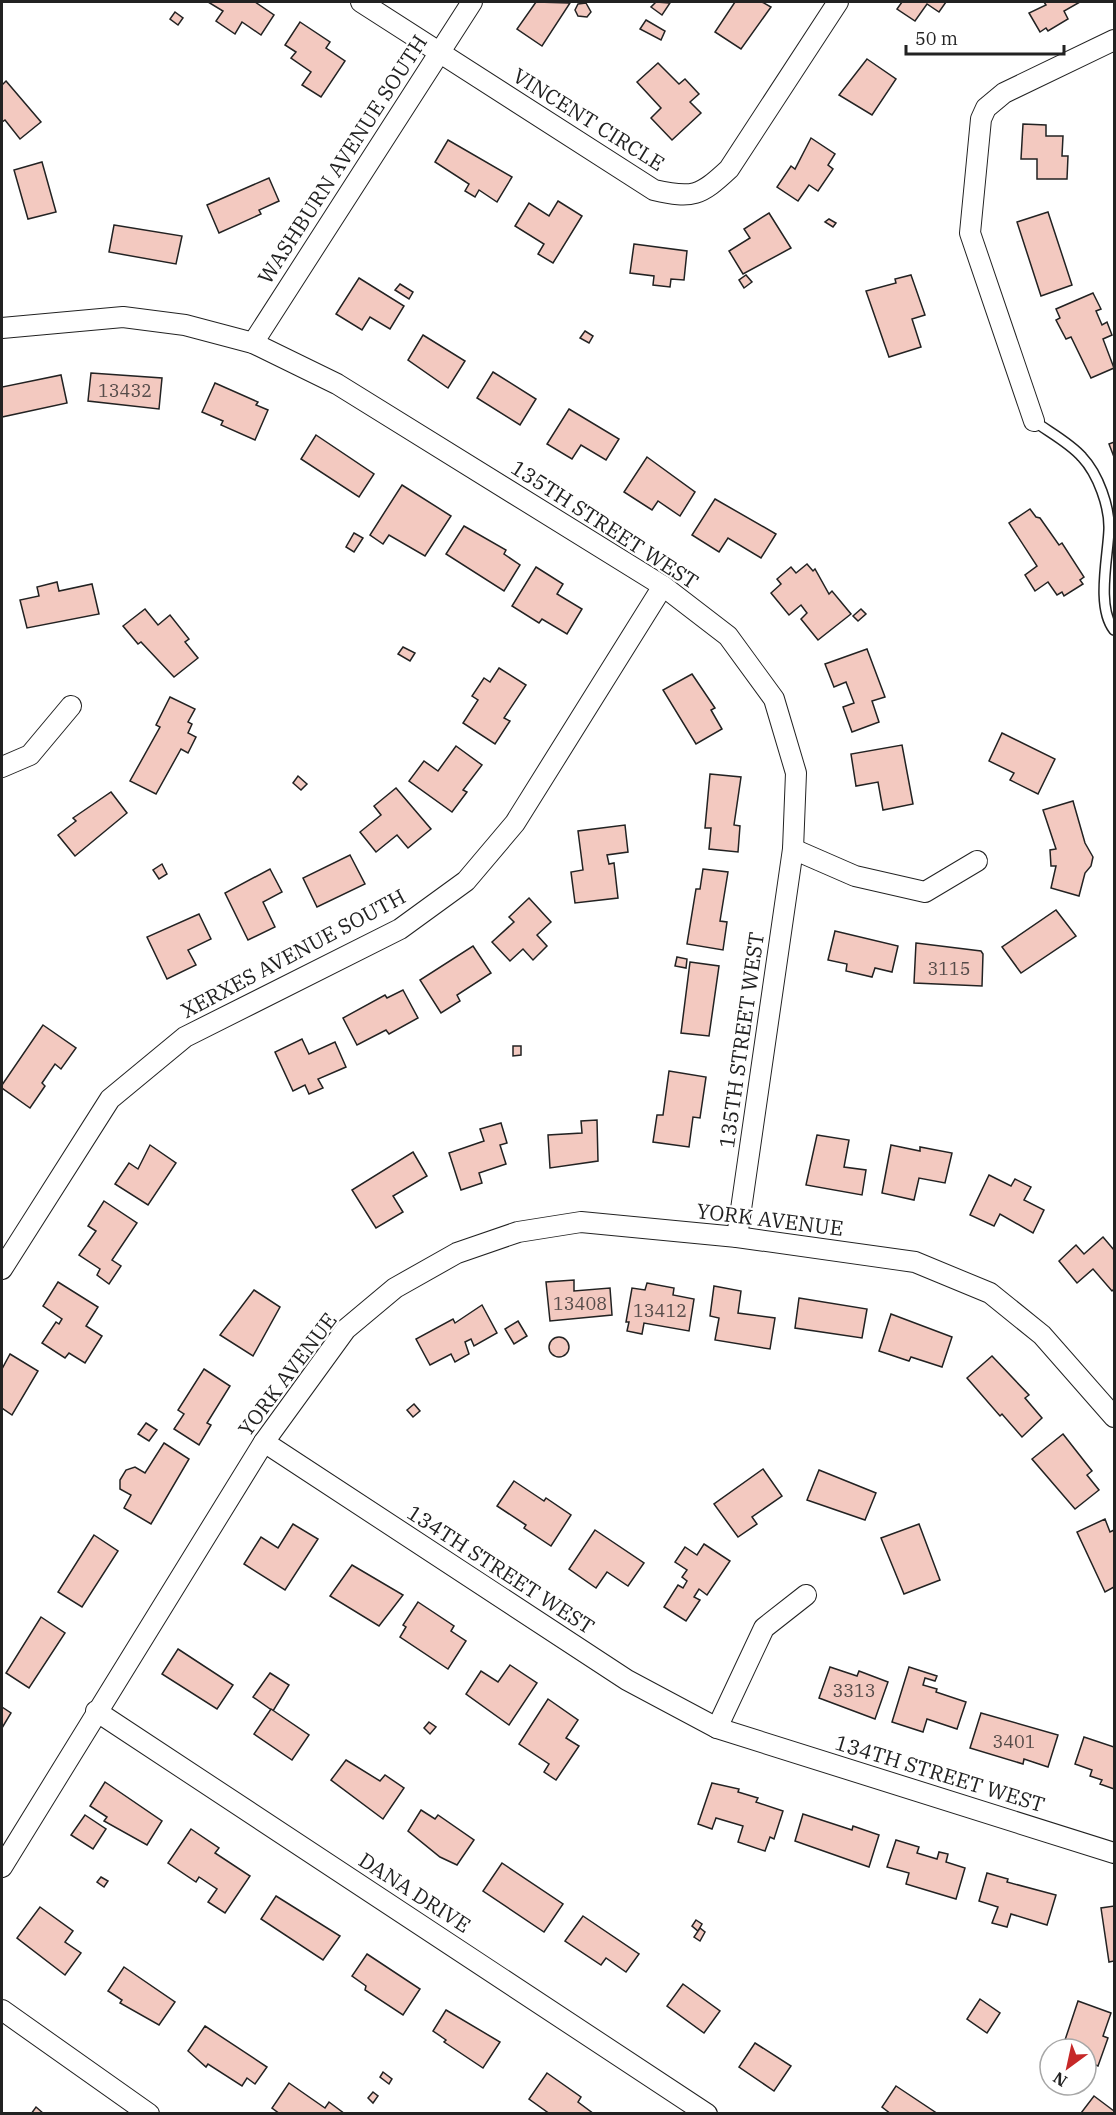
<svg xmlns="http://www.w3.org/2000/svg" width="1116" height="2115" font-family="'IBM Plex Serif',serif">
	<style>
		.building { fill: #f3c9c0; stroke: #222; stroke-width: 1.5 }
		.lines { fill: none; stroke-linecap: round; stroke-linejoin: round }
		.service-casing { stroke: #222; stroke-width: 12 }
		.minor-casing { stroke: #222; stroke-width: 22 }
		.service { stroke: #fff; stroke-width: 9 }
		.minor { stroke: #fff; stroke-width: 20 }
		.labels { text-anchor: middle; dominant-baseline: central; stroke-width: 4.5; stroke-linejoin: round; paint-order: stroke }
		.number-label { font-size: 18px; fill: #564c4a }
		.street-label { font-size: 21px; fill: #222; stroke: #fff }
	</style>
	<rect width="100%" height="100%" fill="#fff"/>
	<g class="building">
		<path d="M 208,2 L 255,2 L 274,15 L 261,35 L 242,22 L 235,34 L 216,21 L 223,11 Z"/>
		<path d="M 536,2 L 570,3 L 542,46 L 517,29 Z"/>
		<path d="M 656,2 L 670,3 L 662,15 L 651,7 Z"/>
		<path d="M 735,2 L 762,2 L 771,7 L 741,49 L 715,32 Z"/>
		<path d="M 902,2 L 946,2 L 939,12 L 927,4 L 915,21 L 897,9 Z"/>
		<path d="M 1044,2 L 1080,2 L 1064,11 L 1068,19 L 1048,31 L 1046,28 L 1040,32 L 1029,13 L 1046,5 Z"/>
		<path d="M 586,3 L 591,12 L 587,17 L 578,16 L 575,10 L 578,4 Z"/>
		<path d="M 175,12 L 183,18 L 178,25 L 170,19 Z"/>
		<path d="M 646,20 L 665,31 L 661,40 L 640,29 Z"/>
		<path d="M 300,22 L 330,42 L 326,48 L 345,61 L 321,97 L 302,85 L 311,72 L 291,58 L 296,52 L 285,45 Z"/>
		<path d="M 867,59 L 896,79 L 872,115 L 839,95 Z"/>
		<path d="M 658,63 L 679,84 L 685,79 L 699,94 L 690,102 L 701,113 L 672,140 L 651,118 L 661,108 L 637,82 Z"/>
		<path d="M 6,81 L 41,122 L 20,139 L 5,120 L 2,122 L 2,85 Z"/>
		<path d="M 1023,124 L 1046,125 L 1046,136 L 1063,136 L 1062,156 L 1068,156 L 1067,179 L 1037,179 L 1037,159 L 1021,159 Z"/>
		<path d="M 811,138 L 835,154 L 828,165 L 833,169 L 818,191 L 809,185 L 798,201 L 777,187 L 791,166 L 795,169 Z"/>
		<path d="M 448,140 L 512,177 L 497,202 L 479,190 L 475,197 L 465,191 L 469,184 L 435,162 Z"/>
		<path d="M 42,162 L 56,212 L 28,219 L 14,170 Z"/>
		<path d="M 269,178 L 279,201 L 259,210 L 261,214 L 219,233 L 207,205 Z"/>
		<path d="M 558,201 L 582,216 L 553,263 L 538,254 L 544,244 L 515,226 L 529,203 L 549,216 Z"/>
		<path d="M 1048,212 L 1072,285 L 1041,296 L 1017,222 Z"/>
		<path d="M 769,213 L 791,248 L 743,274 L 729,251 L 750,238 L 744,229 Z"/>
		<path d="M 829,219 L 836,223 L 833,227 L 825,222 Z"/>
		<path d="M 114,225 L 182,236 L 176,264 L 109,252 Z"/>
		<path d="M 634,244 L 687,251 L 684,280 L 671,279 L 670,287 L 653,285 L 654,276 L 630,273 Z"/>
		<path d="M 746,275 L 752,282 L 744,288 L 739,280 Z"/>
		<path d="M 911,275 L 925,315 L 912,319 L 921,347 L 889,357 L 866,291 L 896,283 L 895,279 Z"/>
		<path d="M 359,278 L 404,306 L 390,329 L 370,317 L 362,330 L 336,314 Z"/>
		<path d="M 400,284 L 413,292 L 409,299 L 395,290 Z"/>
		<path d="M 1093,293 L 1101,309 L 1096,311 L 1102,325 L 1107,322 L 1112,335 L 1103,339 L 1114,368 L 1091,378 L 1071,337 L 1066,339 L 1056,320 L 1060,318 L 1056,309 Z"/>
		<path d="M 585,331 L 593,336 L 589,343 L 580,338 Z"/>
		<path d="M 423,335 L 465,361 L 448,388 L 408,360 Z"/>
		<path d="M 493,372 L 536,399 L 520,425 L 477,398 Z"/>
		<path d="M 91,373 L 162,378 L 159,409 L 88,401 Z"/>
		<path d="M 61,375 L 67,403 L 2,417 L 2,387 Z"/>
		<path d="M 215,383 L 258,402 L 256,405 L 268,410 L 255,440 L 221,425 L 223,421 L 202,412 Z"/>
		<path d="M 569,409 L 619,439 L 606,460 L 581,445 L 572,459 L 547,444 Z"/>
		<path d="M 316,435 L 374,474 L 359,497 L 301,459 Z"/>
		<path d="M 1114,442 L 1114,457 L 1109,444 Z"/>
		<path d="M 647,457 L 695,492 L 680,516 L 658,501 L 652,510 L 624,492 Z"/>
		<path d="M 402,485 L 451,516 L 425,556 L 389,535 L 383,544 L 370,535 Z"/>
		<path d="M 715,499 L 776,534 L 761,558 L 728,538 L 719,552 L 692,535 Z"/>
		<path d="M 1030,509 L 1036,517 L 1040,518 L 1059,545 L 1062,543 L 1084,577 L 1080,580 L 1083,584 L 1064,596 L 1062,592 L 1057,595 L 1048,582 L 1035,591 L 1025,575 L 1037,566 L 1009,523 Z"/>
		<path d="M 464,526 L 506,550 L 504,554 L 520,565 L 504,591 L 446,554 Z"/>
		<path d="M 354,533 L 363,538 L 354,552 L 346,547 Z"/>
		<path d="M 807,564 L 813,571 L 815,569 L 829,594 L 832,591 L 851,614 L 818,640 L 801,619 L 807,613 L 801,605 L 789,615 L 771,593 L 781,584 L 777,579 L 791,567 L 796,573 Z"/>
		<path d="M 536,567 L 563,584 L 557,594 L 582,609 L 567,634 L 542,619 L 539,623 L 512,606 Z"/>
		<path d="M 57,582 L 59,591 L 92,584 L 99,614 L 27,628 L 20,600 L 39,596 L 37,587 Z"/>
		<path d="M 145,609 L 158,625 L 170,615 L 189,639 L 185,642 L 198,658 L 174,677 L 141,642 L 138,644 L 123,626 Z"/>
		<path d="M 861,609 L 866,614 L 858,621 L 853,616 Z"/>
		<path d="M 403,647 L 415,653 L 410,661 L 398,654 Z"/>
		<path d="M 867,649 L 885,697 L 872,701 L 879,722 L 852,732 L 843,707 L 854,703 L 846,682 L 834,687 L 825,664 Z"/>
		<path d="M 499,668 L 526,685 L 504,718 L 510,721 L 495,744 L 463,723 L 478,700 L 472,696 L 484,678 L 490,682 Z"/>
		<path d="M 692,674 L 715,708 L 711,710 L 722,729 L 696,744 L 663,690 Z"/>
		<path d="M 170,697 L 195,709 L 188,722 L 192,724 L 188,733 L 196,737 L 188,753 L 181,749 L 156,794 L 130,781 L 160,727 L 156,725 Z"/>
		<path d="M 1002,733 L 1055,759 L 1038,794 L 1010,780 L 1014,773 L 989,761 Z"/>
		<path d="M 902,745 L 913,804 L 883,810 L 878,782 L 856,786 L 851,754 Z"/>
		<path d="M 456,746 L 482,765 L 463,790 L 467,792 L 452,812 L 409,781 L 424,761 L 438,771 Z"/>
		<path d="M 710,774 L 741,777 L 734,825 L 740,826 L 738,852 L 709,849 L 711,828 L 705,828 Z"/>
		<path d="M 298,776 L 307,784 L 301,790 L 293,783 Z"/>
		<path d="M 396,788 L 431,829 L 408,848 L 397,835 L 376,852 L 360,832 L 381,815 L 374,806 Z"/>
		<path d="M 111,792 L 127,813 L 75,856 L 58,835 L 76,821 L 73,818 Z"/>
		<path d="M 1073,801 L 1085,843 L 1093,857 L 1091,866 L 1085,873 L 1079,896 L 1051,888 L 1056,866 L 1051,866 L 1050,850 L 1056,849 L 1043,810 Z"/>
		<path d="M 625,825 L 628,852 L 607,855 L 609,864 L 614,863 L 618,898 L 575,903 L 571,872 L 583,870 L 578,831 Z"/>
		<path d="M 350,855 L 365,884 L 317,907 L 303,878 Z"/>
		<path d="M 162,864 L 167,874 L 159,879 L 153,870 Z"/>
		<path d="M 270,869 L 282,892 L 263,902 L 275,927 L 248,940 L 225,893 Z"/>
		<path d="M 703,869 L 728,872 L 720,921 L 727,922 L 723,950 L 687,944 L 696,889 L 700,889 Z"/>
		<path d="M 529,898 L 551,922 L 537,935 L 547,946 L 533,960 L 523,949 L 510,961 L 492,942 L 514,922 L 509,917 Z"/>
		<path d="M 1056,910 L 1076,936 L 1021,973 L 1002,947 Z"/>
		<path d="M 199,914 L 211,939 L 188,950 L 196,965 L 167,979 L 147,937 Z"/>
		<path d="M 835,931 L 898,946 L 892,972 L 875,968 L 872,977 L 846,971 L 847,964 L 828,960 Z"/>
		<path d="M 916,943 L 981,951 L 983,954 L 982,986 L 914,983 Z"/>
		<path d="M 473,946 L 491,973 L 457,995 L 460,1001 L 441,1013 L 420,980 Z"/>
		<path d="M 677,957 L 687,959 L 686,968 L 675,966 Z"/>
		<path d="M 690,962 L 719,966 L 709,1036 L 681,1033 Z"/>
		<path d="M 403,990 L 418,1018 L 389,1034 L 386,1030 L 357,1045 L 343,1018 L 385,995 L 387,998 Z"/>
		<path d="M 43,1025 L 76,1048 L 61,1069 L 55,1064 L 42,1083 L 45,1086 L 30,1108 L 2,1088 L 2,1085 Z"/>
		<path d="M 302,1039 L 309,1054 L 335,1042 L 346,1067 L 318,1079 L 323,1088 L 309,1094 L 305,1085 L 293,1091 L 275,1052 Z"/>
		<path d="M 513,1046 L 521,1046 L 521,1055 L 513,1056 Z"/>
		<path d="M 669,1071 L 706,1077 L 700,1118 L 693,1117 L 689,1147 L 653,1142 L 657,1115 L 663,1115 Z"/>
		<path d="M 597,1120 L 598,1161 L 550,1168 L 548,1135 L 582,1133 L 581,1121 Z"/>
		<path d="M 501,1123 L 507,1143 L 500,1145 L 506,1164 L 479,1173 L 482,1183 L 461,1190 L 449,1153 L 484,1141 L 480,1129 Z"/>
		<path d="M 817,1135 L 849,1140 L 844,1167 L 866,1170 L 862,1195 L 806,1185 Z"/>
		<path d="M 150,1145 L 176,1163 L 148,1205 L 115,1184 L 129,1163 L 138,1169 Z"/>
		<path d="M 891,1145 L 920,1151 L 920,1147 L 952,1153 L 945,1183 L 919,1178 L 914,1200 L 882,1193 Z"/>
		<path d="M 413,1152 L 427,1176 L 393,1196 L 403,1212 L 376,1228 L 352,1190 Z"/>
		<path d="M 989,1175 L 1011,1186 L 1015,1179 L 1031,1187 L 1024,1200 L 1044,1210 L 1033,1233 L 1000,1214 L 994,1226 L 970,1215 Z"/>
		<path d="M 104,1201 L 137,1223 L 112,1260 L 121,1266 L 109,1284 L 97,1275 L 100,1269 L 79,1255 L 96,1231 L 88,1226 Z"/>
		<path d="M 1103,1237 L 1114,1250 L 1114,1289 L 1112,1291 L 1093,1269 L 1077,1283 L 1059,1261 L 1076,1245 L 1084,1254 Z"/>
		<path d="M 574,1280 L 574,1291 L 610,1288 L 612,1315 L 550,1321 L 546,1282 Z"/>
		<path d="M 58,1282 L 98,1307 L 86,1326 L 102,1336 L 85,1363 L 69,1353 L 65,1358 L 42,1343 L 56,1322 L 59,1324 L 62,1319 L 43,1306 Z"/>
		<path d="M 647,1283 L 674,1288 L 673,1295 L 694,1299 L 689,1331 L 644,1323 L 642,1334 L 627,1331 L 629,1322 L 626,1322 L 632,1288 L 645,1290 Z"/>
		<path d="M 714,1286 L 741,1291 L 738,1313 L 775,1318 L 770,1349 L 715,1340 L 719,1318 L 710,1316 Z"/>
		<path d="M 254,1290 L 280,1307 L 253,1356 L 220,1335 Z"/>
		<path d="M 799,1298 L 867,1309 L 862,1338 L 795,1328 Z"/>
		<path d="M 482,1305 L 497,1333 L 474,1346 L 471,1339 L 465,1342 L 469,1354 L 455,1362 L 451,1354 L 430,1365 L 416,1339 L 453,1319 L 455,1323 Z"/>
		<path d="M 891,1314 L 952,1337 L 942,1367 L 911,1357 L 909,1361 L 879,1351 Z"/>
		<path d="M 518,1321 L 527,1336 L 514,1344 L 505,1329 Z"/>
		<circle cx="559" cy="1347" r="10"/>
		<path d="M 10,1354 L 38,1371 L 12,1415 L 2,1408 L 2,1369 Z"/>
		<path d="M 992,1356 L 1029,1395 L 1025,1398 L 1042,1418 L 1022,1437 L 1002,1414 L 1000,1416 L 967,1378 Z"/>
		<path d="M 204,1369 L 230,1386 L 207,1423 L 211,1425 L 199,1445 L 174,1429 L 184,1414 L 178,1410 Z"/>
		<path d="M 414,1404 L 420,1411 L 413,1417 L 407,1410 Z"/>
		<path d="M 146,1423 L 157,1430 L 149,1441 L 138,1434 Z"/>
		<path d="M 1063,1434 L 1092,1471 L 1087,1475 L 1099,1490 L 1075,1509 L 1032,1459 Z"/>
		<path d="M 164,1443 L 189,1459 L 151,1524 L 124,1508 L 131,1495 L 120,1489 L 120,1480 L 126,1470 L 135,1467 L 145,1473 Z"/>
		<path d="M 763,1469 L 782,1496 L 752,1517 L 757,1524 L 738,1537 L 714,1504 Z"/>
		<path d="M 819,1470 L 876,1493 L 865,1520 L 807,1500 Z"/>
		<path d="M 514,1481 L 544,1501 L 546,1498 L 571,1515 L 551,1546 L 524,1528 L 526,1525 L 497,1506 Z"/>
		<path d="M 1105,1519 L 1110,1532 L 1114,1530 L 1114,1587 L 1105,1592 L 1077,1532 Z"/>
		<path d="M 293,1524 L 318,1539 L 285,1590 L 244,1564 L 261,1537 L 278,1548 Z"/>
		<path d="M 919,1524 L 940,1580 L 904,1594 L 881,1538 Z"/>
		<path d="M 595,1530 L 644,1563 L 628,1586 L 607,1572 L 596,1588 L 569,1569 Z"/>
		<path d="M 94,1535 L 118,1551 L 82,1607 L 58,1592 Z"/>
		<path d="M 704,1544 L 730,1561 L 707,1595 L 699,1589 L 694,1597 L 700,1600 L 686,1621 L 664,1607 L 678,1585 L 683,1588 L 687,1581 L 682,1577 L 687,1570 L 675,1562 L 685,1547 L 697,1555 Z"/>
		<path d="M 352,1565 L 403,1595 L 379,1626 L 330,1596 Z"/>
		<path d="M 418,1602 L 454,1626 L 451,1631 L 466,1641 L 448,1669 L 400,1637 L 406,1627 L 403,1625 Z"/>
		<path d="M 41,1617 L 65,1633 L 29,1688 L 6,1673 Z"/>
		<path d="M 178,1649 L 233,1685 L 217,1709 L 162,1674 Z"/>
		<path d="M 510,1665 L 537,1683 L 509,1725 L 466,1694 L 481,1671 L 498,1682 Z"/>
		<path d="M 830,1667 L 857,1676 L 859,1671 L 888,1682 L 875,1719 L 819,1698 Z"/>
		<path d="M 909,1667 L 937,1676 L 935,1681 L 925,1678 L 923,1685 L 937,1689 L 936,1692 L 966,1702 L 957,1729 L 927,1719 L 923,1732 L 892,1722 Z"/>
		<path d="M 270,1673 L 289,1685 L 273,1711 L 253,1697 Z"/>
		<path d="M 548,1699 L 578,1720 L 566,1738 L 579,1746 L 556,1780 L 544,1772 L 549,1764 L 519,1744 Z"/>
		<path d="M 2,1707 L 11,1713 L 2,1728 Z"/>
		<path d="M 271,1709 L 309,1735 L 292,1760 L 254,1734 Z"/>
		<path d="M 981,1713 L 1058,1735 L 1048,1767 L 1024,1759 L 1023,1764 L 970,1748 Z"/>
		<path d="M 429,1722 L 436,1727 L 430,1734 L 424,1728 Z"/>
		<path d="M 1084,1737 L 1114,1747 L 1114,1789 L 1100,1784 L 1102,1780 L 1090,1776 L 1092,1770 L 1075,1764 Z"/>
		<path d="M 346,1760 L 380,1781 L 385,1775 L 404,1788 L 383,1819 L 331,1780 Z"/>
		<path d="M 105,1782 L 162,1821 L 147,1845 L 104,1821 L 107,1817 L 90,1806 Z"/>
		<path d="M 712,1783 L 739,1789 L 738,1792 L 758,1798 L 756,1802 L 783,1811 L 774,1839 L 770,1837 L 765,1851 L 738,1842 L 743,1826 L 716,1818 L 712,1829 L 698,1824 Z"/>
		<path d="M 421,1810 L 435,1819 L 438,1815 L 474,1840 L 457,1865 L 440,1857 L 408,1831 Z"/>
		<path d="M 803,1814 L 852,1830 L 853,1826 L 879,1835 L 869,1867 L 795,1841 Z"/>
		<path d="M 85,1815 L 106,1829 L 93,1849 L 71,1835 Z"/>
		<path d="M 191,1829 L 219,1848 L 215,1853 L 250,1876 L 225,1913 L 208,1902 L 217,1889 L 199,1877 L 196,1882 L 168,1863 Z"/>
		<path d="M 896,1840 L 919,1847 L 917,1853 L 937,1859 L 939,1852 L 948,1854 L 946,1862 L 965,1868 L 956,1899 L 906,1884 L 909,1873 L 887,1867 Z"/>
		<path d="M 502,1863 L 563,1904 L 544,1932 L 483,1891 Z"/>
		<path d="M 987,1873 L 1008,1879 L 1007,1882 L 1056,1895 L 1047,1925 L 1011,1914 L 1007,1927 L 992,1923 L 998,1907 L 979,1901 Z"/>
		<path d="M 101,1877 L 108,1881 L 104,1887 L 97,1882 Z"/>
		<path d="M 276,1896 L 340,1936 L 323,1960 L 261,1919 Z"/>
		<path d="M 1114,1906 L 1114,1961 L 1109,1962 L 1101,1908 Z"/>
		<path d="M 40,1907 L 73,1931 L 65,1942 L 81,1953 L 65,1975 L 17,1938 Z"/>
		<path d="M 583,1916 L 639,1954 L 626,1972 L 606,1958 L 601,1965 L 565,1941 Z"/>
		<path d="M 696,1920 L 702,1924 L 698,1931 L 692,1926 Z"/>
		<path d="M 700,1928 L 705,1932 L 700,1941 L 694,1937 Z"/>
		<path d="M 367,1954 L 420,1989 L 403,2015 L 365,1990 L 366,1986 L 352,1976 Z"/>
		<path d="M 124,1967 L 175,2002 L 159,2025 L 120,2003 L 122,2000 L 108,1991 Z"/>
		<path d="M 683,1984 L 720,2011 L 704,2033 L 667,2006 Z"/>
		<path d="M 980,1999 L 1000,2013 L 987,2033 L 967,2019 Z"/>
		<path d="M 1078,2001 L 1111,2013 L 1103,2036 L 1108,2038 L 1098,2066 L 1086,2061 L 1086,2049 L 1062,2049 Z"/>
		<path d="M 446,2010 L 500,2042 L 483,2068 L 444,2042 L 446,2040 L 433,2031 Z"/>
		<path d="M 205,2026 L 267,2067 L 255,2084 L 247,2078 L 242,2086 L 208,2064 L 206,2067 L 188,2051 Z"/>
		<path d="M 755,2043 L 791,2066 L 774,2091 L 739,2067 Z"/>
		<path d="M 383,2072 L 392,2079 L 389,2084 L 380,2077 Z"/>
		<path d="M 547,2073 L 581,2097 L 578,2102 L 594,2114 L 550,2114 L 529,2099 Z"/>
		<path d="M 289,2083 L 325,2108 L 329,2102 L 345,2114 L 280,2114 L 272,2108 Z"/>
		<path d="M 896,2086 L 938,2114 L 891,2114 L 882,2107 Z"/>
		<path d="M 373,2092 L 378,2096 L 373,2103 L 368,2098 Z"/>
		<path d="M 1094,2096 L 1114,2111 L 1114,2114 L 1081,2113 Z"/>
		<path d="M 36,2107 L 44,2114 L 31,2114 Z"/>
	</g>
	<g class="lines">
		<g class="service-casing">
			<path id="service" d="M 1034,421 C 1049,432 1070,443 1082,457 C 1098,474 1110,507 1109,530 C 1108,557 1096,607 1114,630"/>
		</g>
		<g class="minor-casing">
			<g id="minor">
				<path d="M 361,2 L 654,190 C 693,199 700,196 729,169 L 838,2"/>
				<path d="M 2,328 L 123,317 L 185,325 L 253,343 L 337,384 L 663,586 L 728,636 L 774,699 L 796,773 L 793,849 L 737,1237"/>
				<path d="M 253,343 L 472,2"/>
				<path d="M 1034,421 L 970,233 L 981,119 L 986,108 L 1004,93 L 1114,40"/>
				<path d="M 2,767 L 30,755 L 71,706"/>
				<path d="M 793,849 L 855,876 L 925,892 L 977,861"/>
				<path d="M 2,1269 L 110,1099 L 185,1037 L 400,929 L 466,881 L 515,823 L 663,586"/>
				<path d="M 264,1442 L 627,1680 L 717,1728 L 1114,1853"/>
				<path d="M 96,1711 L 707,2114"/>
				<path d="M 717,1728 L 764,1628 L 806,1595"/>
				<path d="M 2,1867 L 264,1442 L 346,1329 L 395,1288 L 457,1253 L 518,1232 L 581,1222 L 737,1237 L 915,1262 L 990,1293 L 1042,1335 L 1114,1417"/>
				<path d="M 2,2010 L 149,2114"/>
			</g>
		</g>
		<use href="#service" class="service"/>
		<use href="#minor" class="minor"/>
	</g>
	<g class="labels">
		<g class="number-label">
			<text x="125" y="390">13432</text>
			<text x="949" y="968">3115</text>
			<text x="580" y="1303">13408</text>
			<text x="660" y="1310">13412</text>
			<text x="854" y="1690">3313</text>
			<text x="1014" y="1741">3401</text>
		</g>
		<g class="street-label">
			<text transform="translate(589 119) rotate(32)">VINCENT CIRCLE</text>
			<text transform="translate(342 159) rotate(-57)">WASHBURN AVENUE SOUTH</text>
			<text transform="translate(605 524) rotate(33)">135TH STREET WEST</text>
			<text transform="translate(293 953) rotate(-28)">XERXES AVENUE SOUTH</text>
			<text transform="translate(741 1040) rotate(-82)">135TH STREET WEST</text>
			<text transform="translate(770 1219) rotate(7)">YORK AVENUE</text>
			<text transform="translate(287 1374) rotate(-53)">YORK AVENUE</text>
			<text transform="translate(501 1569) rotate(33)">134TH STREET WEST</text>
			<text transform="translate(940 1773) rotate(17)">134TH STREET WEST</text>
			<text transform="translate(415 1892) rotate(33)">DANA DRIVE</text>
		</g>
	</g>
	<rect width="1116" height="2115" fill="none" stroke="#222222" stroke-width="6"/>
	<g transform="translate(1068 2067) rotate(213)"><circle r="28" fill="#ffffff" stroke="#a7a7a7" stroke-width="1.5"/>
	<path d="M0-4.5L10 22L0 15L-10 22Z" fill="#c62828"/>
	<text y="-9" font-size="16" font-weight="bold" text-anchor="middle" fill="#222222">N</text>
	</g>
	<path d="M906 45v9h158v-9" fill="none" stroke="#222222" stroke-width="3"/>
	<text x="915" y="45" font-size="18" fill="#222222" stroke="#ffffff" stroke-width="4.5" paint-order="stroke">50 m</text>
</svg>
